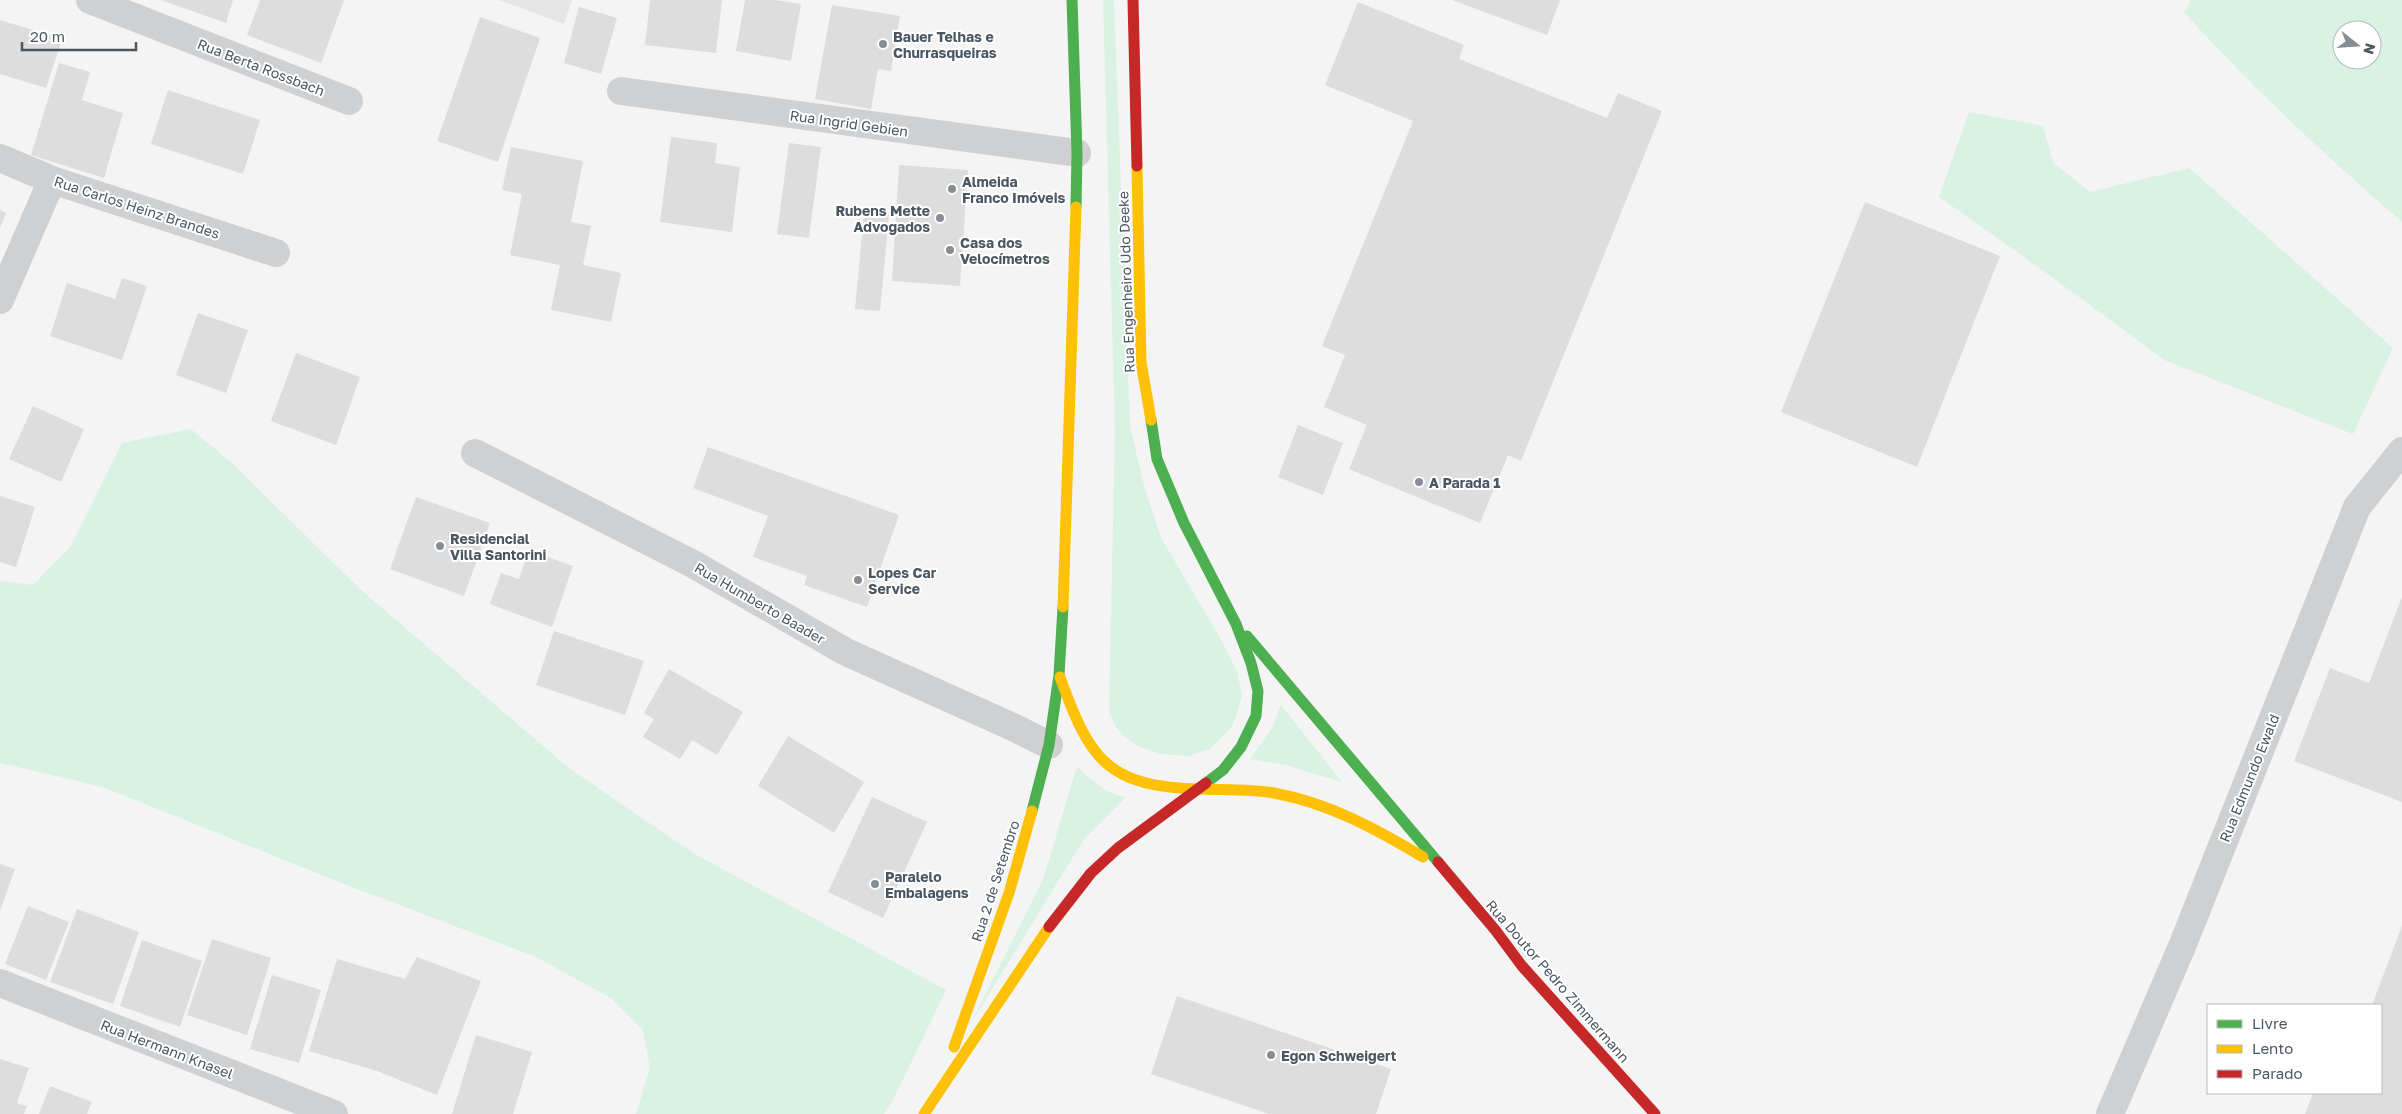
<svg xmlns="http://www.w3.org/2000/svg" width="2402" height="1114" font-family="'Golos Text',sans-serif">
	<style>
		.education { fill: #e6e5e6 }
		.green { fill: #d9f2e3; fill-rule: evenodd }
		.building { fill: #ddddde }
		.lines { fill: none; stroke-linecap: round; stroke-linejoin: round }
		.street { stroke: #ced0d2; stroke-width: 28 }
		.fast { stroke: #4caf50; stroke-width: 11 }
		.slow { stroke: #ffc107; stroke-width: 11 }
		.jam { stroke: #c62828; stroke-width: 11 }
		.poi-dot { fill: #868d94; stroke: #fff; stroke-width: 2 }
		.labels { text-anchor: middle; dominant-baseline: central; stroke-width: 4; stroke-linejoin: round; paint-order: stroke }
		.poi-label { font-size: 14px; font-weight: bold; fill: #4a5661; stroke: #fff; text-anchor: start }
		.street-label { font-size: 14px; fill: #4a5661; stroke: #fff }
	</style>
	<rect width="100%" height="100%" fill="#f4f4f4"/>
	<path class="education" d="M 499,0 L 572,0 L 564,24 Z"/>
	<g class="green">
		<path d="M 1103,0 L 1114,0 L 1130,426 L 1144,486 L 1161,538 L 1223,643 L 1237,671 L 1242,697 L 1232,727 L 1211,748 L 1189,756 L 1161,754 L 1139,747 L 1125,737 L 1115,726 L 1109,711 L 1115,430 Z"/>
		<path d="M 2191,0 L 2402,0 L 2402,222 C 2326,156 2251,87 2184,12 ZM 2342,30 L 2372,30 L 2372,60 L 2342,60 Z"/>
		<path d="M 1969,112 L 2043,126 L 2053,162 L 2090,192 L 2189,168 L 2393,348 L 2353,434 L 2164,360 L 2041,269 L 1939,197 Z"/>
		<path d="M 191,429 L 234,465 L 361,590 L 569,768 L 693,853 L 946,990 L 894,1098 L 884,1114 L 636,1114 L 650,1068 L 643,1030 L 611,998 L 534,956 L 352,887 L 103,787 L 0,763 L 0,581 L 33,585 L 71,546 L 122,443 Z"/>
		<path d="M 1281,705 L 1342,782 L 1286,765 L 1250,759 L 1272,728 Z"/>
		<path d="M 1077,766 C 1091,781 1106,794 1126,797 L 1084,839 L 970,1025 L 1044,877 Z"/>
	</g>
	<g class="building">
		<path d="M 161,0 L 233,0 L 226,23 Z"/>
		<path d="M 260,0 L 344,0 L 321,63 L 247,35 Z"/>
		<path d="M 650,0 L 722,0 L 716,53 L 645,45 Z"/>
		<path d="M 745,0 L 775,0 L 801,4 L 791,61 L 736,51 Z"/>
		<path d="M 1452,0 L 1560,0 L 1547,35 Z"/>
		<path d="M 1358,2 L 1464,45 L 1459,59 L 1607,118 L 1618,93 L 1662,111 L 1521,461 L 1508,455 L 1480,523 L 1349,469 L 1367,425 L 1324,407 L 1345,355 L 1322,346 L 1413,121 L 1325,85 Z"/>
		<path d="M 832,5 L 900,16 L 891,71 L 878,69 L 871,109 L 815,99 Z"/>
		<path d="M 579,7 L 617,18 L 601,74 L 564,63 Z"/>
		<path d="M 480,17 L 540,38 L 498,162 L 437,141 Z"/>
		<path d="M 0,20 L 62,39 L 46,88 L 0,74 Z"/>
		<path d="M 59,63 L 90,72 L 82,100 L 123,113 L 104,178 L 31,155 Z"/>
		<path d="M 168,90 L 260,120 L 243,174 L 151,144 Z"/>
		<path d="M 671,137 L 717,143 L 715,163 L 740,167 L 732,232 L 660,222 Z"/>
		<path d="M 789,143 L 821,147 L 809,238 L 777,234 Z"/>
		<path d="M 511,147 L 583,161 L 571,222 L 591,226 L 583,265 L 621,273 L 611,322 L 551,310 L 560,265 L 510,255 L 522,194 L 502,190 Z"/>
		<path d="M 899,165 L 968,170 L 960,286 L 892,281 Z"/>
		<path d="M 1865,202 L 2000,256 L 1917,467 L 1781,412 Z"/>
		<path d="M 0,210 L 6,213 L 0,228 Z"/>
		<path d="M 864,213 L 889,215 L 880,311 L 855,309 Z"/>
		<path d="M 122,278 L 147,286 L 122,360 L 50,336 L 67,283 L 115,299 Z"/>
		<path d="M 198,313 L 248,330 L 226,393 L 176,375 Z"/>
		<path d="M 296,353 L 360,377 L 336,445 L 271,421 Z"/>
		<path d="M 33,406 L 84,429 L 61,482 L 9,459 Z"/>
		<path d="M 1298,425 L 1343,443 L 1323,495 L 1278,477 Z"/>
		<path d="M 708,447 L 899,515 L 867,607 L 804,585 L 807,576 L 753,557 L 768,516 L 693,488 Z"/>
		<path d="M 0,496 L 35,507 L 16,567 L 0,562 Z"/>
		<path d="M 416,497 L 490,523 L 464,596 L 390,569 Z"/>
		<path d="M 529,550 L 573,566 L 552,627 L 490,604 L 501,573 L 519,579 Z"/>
		<path d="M 2402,597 L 2402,802 L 2294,761 L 2330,668 L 2369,683 Z"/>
		<path d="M 554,631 L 644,661 L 625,715 L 536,685 Z"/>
		<path d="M 669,669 L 743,712 L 717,755 L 692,740 L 680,759 L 643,737 L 654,719 L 644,713 Z"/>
		<path d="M 788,736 L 864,782 L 834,833 L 758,786 Z"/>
		<path d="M 872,797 L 927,822 L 883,918 L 828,892 Z"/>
		<path d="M 0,864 L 15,869 L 0,911 Z"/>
		<path d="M 28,906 L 69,922 L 46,980 L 5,964 Z"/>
		<path d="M 77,909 L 139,932 L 113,1004 L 50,982 Z"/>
		<path d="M 2402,926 L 2402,1114 L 2305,1114 L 2313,1093 L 2381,1093 L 2381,1005 L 2372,1005 Z"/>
		<path d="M 212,939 L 271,958 L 247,1035 L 187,1015 Z"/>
		<path d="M 142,940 L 202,961 L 180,1027 L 120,1006 Z"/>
		<path d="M 417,957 L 481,981 L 437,1095 L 377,1071 L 309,1051 L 337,959 L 405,979 Z"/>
		<path d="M 272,975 L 321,990 L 299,1063 L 250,1049 Z"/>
		<path d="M 1177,996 L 1391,1069 L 1376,1114 L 1269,1114 L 1151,1074 Z"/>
		<path d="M 476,1035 L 532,1052 L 513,1114 L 452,1114 Z"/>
		<path d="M 0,1059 L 29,1068 L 17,1103 L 27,1106 L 24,1114 L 0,1114 Z"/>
		<path d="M 50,1086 L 92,1102 L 87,1114 L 39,1114 Z"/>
	</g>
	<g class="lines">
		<g class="street">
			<path d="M 90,0 L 349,101"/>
			<path d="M 621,91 L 1077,153"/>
			<path d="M 0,158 L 52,180 L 276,253"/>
			<path d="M 0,300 L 52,180"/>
			<path d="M 475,453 L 693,564 L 846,652 L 1015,728 L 1049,745"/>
			<path d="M 0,983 L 334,1114"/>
			<path d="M 2110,1114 L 2183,944 L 2357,507 L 2402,451"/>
		</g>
		<g class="fast">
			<path d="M 1072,0 L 1077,153 L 1076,207"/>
			<path d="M 1151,420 L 1157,459 L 1184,523 L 1236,624 L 1251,663 L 1258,691 L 1256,716 L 1241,747 L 1223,770 L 1206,783"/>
			<path d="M 1247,636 L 1438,862"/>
			<path d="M 1032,811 L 1049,745 L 1059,675 L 1063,607"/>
		</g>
		<g class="slow">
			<path d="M 1137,166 L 1141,362 L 1151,420"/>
			<path d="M 1063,607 L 1076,207"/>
			<path d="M 1060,677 C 1090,761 1108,787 1202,789 C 1226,790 1250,789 1274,793 C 1329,803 1376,829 1423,857"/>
			<path d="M 954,1047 L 1009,893 L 1032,811"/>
			<path d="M 924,1114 L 1049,927"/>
		</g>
		<g class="jam">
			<path d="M 1133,0 L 1137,166"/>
			<path d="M 1438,862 L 1496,931 L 1522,966 L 1655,1114"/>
			<path d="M 1049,927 L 1091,873 L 1118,848 L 1206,783"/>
		</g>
	</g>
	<g class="poi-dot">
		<circle cx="883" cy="44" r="5"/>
		<circle cx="952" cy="189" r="5"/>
		<circle cx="940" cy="218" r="5"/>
		<circle cx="950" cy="250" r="5"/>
		<circle cx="1419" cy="482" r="5"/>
		<circle cx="440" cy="546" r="5"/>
		<circle cx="858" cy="580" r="5"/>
		<circle cx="875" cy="884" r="5"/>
		<circle cx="1271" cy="1055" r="5"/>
	</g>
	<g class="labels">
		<g class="poi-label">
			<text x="893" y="36">Bauer Telhas e<tspan x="893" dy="16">Churrasqueiras</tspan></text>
			<text x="962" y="181">Almeida<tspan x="962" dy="16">Franco Imóveis</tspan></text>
			<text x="930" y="210" text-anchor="end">Rubens Mette<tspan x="930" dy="16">Advogados</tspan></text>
			<text x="960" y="242">Casa dos<tspan x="960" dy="16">Velocímetros</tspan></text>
			<text x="1429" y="482">A Parada 1</text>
			<text x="450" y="538">Residencial<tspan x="450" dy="16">Villa Santorini</tspan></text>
			<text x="868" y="572">Lopes Car<tspan x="868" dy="16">Service</tspan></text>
			<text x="885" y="876">Paralelo<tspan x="885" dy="16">Embalagens</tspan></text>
			<text x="1281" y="1055">Egon Schweigert</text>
		</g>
		<g class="street-label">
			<text transform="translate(261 67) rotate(21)">Rua Berta Rossbach</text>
			<text transform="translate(849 123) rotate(8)">Rua Ingrid Gebien</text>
			<text transform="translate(137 207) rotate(18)">Rua Carlos Heinz Brandes</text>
			<text transform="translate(1126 282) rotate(-92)">Rua Engenheiro Udo Deeke</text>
			<text transform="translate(760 603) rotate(30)">Rua Humberto Baader</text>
			<text transform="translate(2249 778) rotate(-68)">Rua Edmundo Ewald</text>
			<text transform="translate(995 881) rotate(-72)">Rua 2 de Setembro</text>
			<text transform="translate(1558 981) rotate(49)">Rua Doutor Pedro Zimmermann</text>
			<text transform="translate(167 1049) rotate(21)">Rua Hermann Knasel</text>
		</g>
	</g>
	<rect x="2207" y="1004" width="175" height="90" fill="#ffffff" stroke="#b7bbc0"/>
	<rect x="2217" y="1020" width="25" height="8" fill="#4caf50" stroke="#b7bbc0"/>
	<text x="2252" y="1029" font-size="15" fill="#4a5661">Livre</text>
	<rect x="2217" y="1045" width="25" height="8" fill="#ffc107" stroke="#b7bbc0"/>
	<text x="2252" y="1054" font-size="15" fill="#4a5661">Lento</text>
	<rect x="2217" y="1070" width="25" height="8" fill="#c62828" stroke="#b7bbc0"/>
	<text x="2252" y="1079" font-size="15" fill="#4a5661">Parado</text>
	<g transform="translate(2357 45) rotate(107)"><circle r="24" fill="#ffffff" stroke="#b7bbc0"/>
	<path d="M0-4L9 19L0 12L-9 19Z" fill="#868d94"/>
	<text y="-8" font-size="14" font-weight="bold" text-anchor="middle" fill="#4a5661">N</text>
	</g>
	<path d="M22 42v8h114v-8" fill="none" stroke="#4a5661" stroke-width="2.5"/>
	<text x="30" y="42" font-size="15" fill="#4a5661" stroke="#ffffff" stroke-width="4" paint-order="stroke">20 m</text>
</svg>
